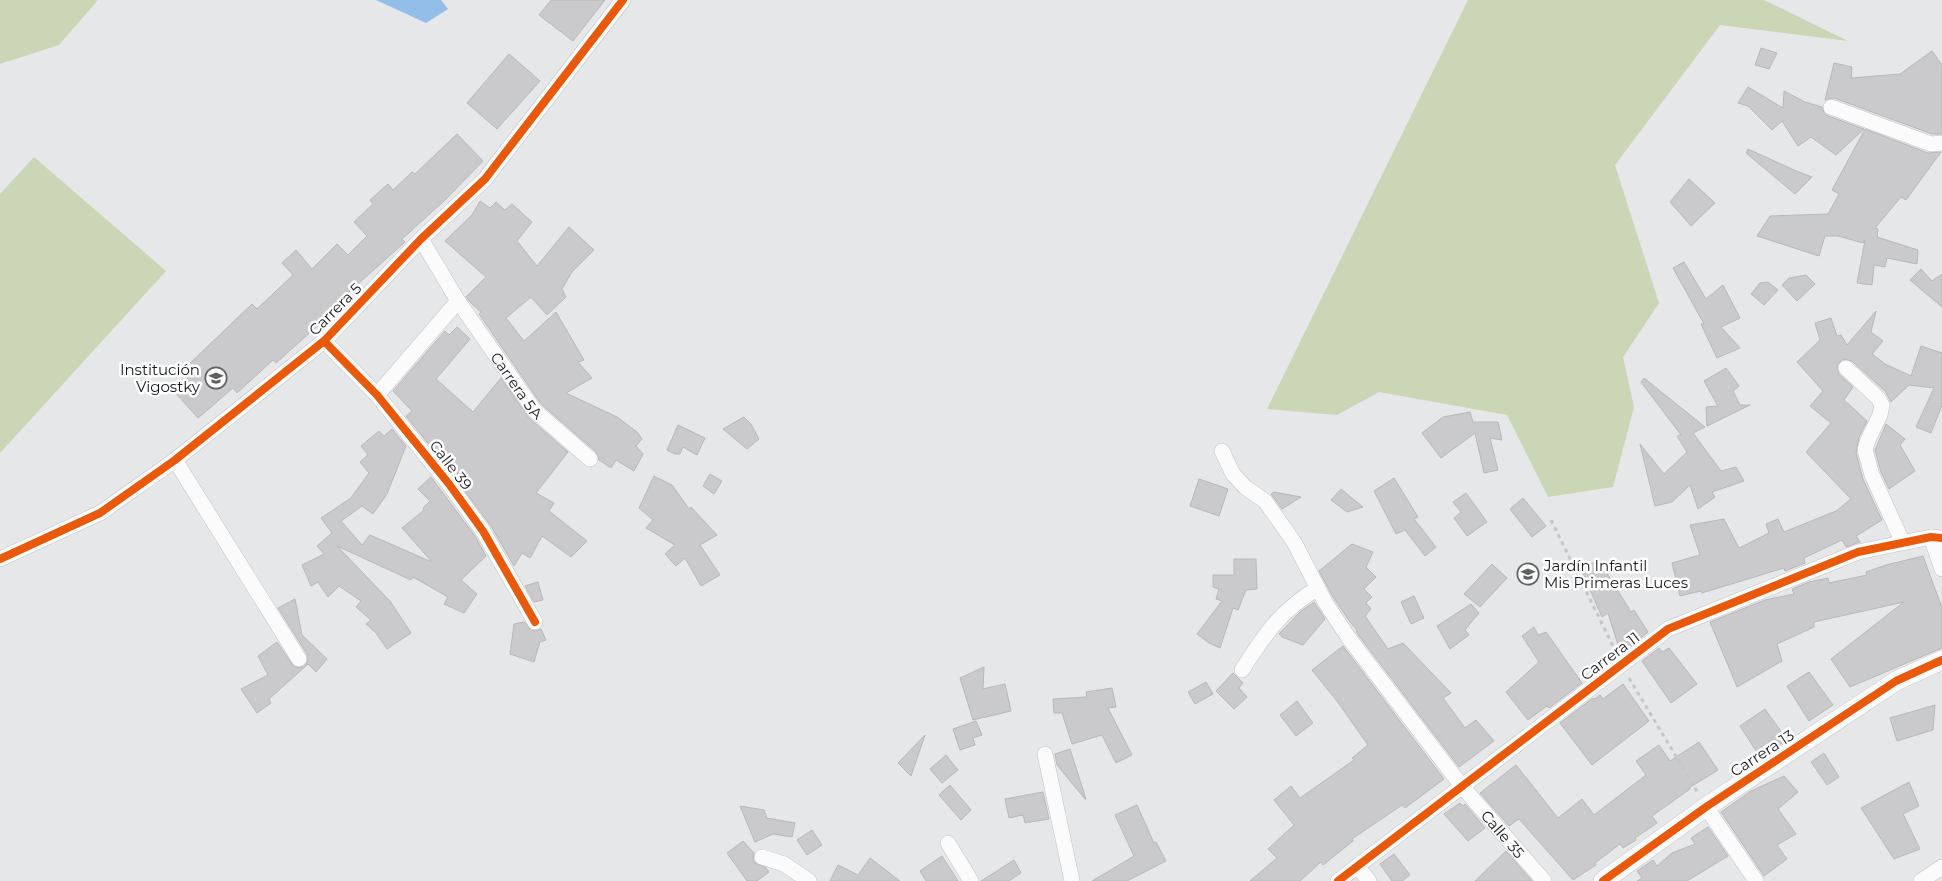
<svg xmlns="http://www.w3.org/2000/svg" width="1942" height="881" font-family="Montserrat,sans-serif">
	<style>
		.green { fill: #cad6b6 }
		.water { fill: #93beea }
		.building { fill: #cacacc; stroke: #b7b8ba }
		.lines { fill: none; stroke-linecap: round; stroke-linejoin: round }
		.minor-casing { stroke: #c0c2c3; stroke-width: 16 }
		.tertiary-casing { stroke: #c0c2c3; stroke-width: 20 }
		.path { stroke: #c7c7c8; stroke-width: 3; stroke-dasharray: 4 4; stroke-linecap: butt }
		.minor { stroke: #fbfbfc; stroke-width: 15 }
		.tertiary { stroke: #fbfbfc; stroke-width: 19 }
		.cycleway-casing { stroke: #fff; stroke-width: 11 }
		.cycleway { stroke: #e8590c; stroke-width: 8 }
		.labels { text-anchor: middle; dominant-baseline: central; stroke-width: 5; stroke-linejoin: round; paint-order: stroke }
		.street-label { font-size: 15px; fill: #18191b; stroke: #fff }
		.poi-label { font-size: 15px; fill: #18191b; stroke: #fff; text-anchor: end }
	</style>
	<rect width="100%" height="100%" fill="#e5e7e9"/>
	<g class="green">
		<path d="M 0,0 L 98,0 L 59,45 L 0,64 Z"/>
		<path d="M 1468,0 L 1764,0 L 1848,41 L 1720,25 L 1615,165 L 1659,303 L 1623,357 L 1634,407 L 1613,487 L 1548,497 L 1507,415 L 1379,392 L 1337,415 L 1267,409 Z"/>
		<path d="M 34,157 L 166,271 L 0,453 L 0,194 Z"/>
	</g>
	<path class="water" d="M 376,0 L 441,0 L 448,9 L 426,23 Z"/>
	<g class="building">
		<path d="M 551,0 L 605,0 L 573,41 L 539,15 Z"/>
		<path d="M 1761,48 L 1777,53 L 1769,69 L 1755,65 Z"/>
		<path d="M 1932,51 L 1942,65 L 1942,134 L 1932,134 L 1834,98 L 1825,100 L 1834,63 L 1852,67 L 1851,78 L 1900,74 Z"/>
		<path d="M 509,54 L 540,81 L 497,129 L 467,103 Z"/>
		<path d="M 1748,87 L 1783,108 L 1784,91 L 1805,102 L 1822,107 L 1824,113 L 1828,116 L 1864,129 L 1836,155 L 1811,137 L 1798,146 L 1782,121 L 1772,130 L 1748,106 L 1738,103 Z"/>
		<path d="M 1865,129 L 1928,153 L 1941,152 L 1906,200 L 1901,197 L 1875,228 L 1878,229 L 1877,237 L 1918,250 L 1917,264 L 1887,258 L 1885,267 L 1874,265 L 1872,285 L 1857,283 L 1865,240 L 1863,243 L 1838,236 L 1825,236 L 1819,256 L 1757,236 L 1770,216 L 1828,214 L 1839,194 L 1832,190 Z"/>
		<path d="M 457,134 L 483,161 L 444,201 L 402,239 L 405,242 L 340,300 L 343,303 L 276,363 L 273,360 L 237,393 L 233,388 L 198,418 L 172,389 L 190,373 L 185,368 L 252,304 L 257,309 L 293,275 L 282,263 L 296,250 L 312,269 L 337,244 L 348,255 L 367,236 L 354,222 L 373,204 L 370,200 L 388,184 L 393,190 L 412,172 L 415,174 Z"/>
		<path d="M 1748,149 L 1794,170 L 1812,177 L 1795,194 L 1746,153 Z"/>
		<path d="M 1689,179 L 1715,203 L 1691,226 L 1670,202 Z"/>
		<path d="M 480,201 L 490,208 L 496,202 L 505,210 L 512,204 L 532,222 L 517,241 L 537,266 L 569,227 L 594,250 L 572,272 L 562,289 L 566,297 L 547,315 L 531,297 L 506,318 L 524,341 L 556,312 L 584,360 L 578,362 L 592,378 L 566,393 L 617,417 L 637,432 L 642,439 L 636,446 L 643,454 L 634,471 L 616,460 L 611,468 L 599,460 L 596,452 L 541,404 L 479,314 L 481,312 L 471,303 L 466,297 L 486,277 L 445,241 L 472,215 Z"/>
		<path d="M 1684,262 L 1706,299 L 1723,285 L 1740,318 L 1721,327 L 1740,348 L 1717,358 L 1701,324 L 1704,324 L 1673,268 Z"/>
		<path d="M 1921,269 L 1932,281 L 1942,274 L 1942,307 L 1910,280 Z"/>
		<path d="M 1806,275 L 1815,284 L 1797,301 L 1782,285 L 1789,278 Z"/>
		<path d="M 1768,282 L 1778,290 L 1764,305 L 1751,294 L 1760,283 Z"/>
		<path d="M 1876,311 L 1871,332 L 1883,341 L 1872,354 L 1885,364 L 1911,376 L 1921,346 L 1942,353 L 1942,405 L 1931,433 L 1916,427 L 1934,388 L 1909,385 L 1891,402 L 1885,391 L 1852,361 L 1843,359 L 1837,365 L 1839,374 L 1853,387 L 1844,400 L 1867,421 L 1859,437 L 1856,453 L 1863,479 L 1882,520 L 1856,536 L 1860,542 L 1846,547 L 1842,540 L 1804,558 L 1805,563 L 1785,571 L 1784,568 L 1702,593 L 1701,591 L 1680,596 L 1672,563 L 1700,555 L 1690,525 L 1724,519 L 1739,548 L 1769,533 L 1766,524 L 1778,519 L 1784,532 L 1836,511 L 1851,499 L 1806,452 L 1831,423 L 1810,406 L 1823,391 L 1797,362 L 1820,340 L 1815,323 L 1831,318 L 1837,336 L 1841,335 L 1847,345 Z"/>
		<path d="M 457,327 L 470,339 L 436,379 L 473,412 L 501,378 L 528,417 L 568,452 L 536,493 L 554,503 L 549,511 L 587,541 L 571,557 L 542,536 L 530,558 L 522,553 L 514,566 L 491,526 L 442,461 L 437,451 L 427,442 L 406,416 L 412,411 L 393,391 L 445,331 L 449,335 Z"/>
		<path d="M 1726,368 L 1739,386 L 1733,391 L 1740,405 L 1750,405 L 1707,426 L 1706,407 L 1718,406 L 1704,381 Z"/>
		<path d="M 1644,378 L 1705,427 L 1693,433 L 1721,471 L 1736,467 L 1744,481 L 1712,492 L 1715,497 L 1698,509 L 1690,485 L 1672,502 L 1655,506 L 1640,444 L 1664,474 L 1687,452 L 1677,436 L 1681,435 L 1641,382 Z"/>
		<path d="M 1470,412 L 1473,422 L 1498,422 L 1502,440 L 1490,438 L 1498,470 L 1484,473 L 1475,433 L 1441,458 L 1422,433 L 1443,417 Z"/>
		<path d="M 744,417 L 751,424 L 759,439 L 747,449 L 723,429 Z"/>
		<path d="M 1886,424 L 1905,439 L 1900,445 L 1915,471 L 1889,489 L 1881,472 L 1875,450 Z"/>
		<path d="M 678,425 L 705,438 L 697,455 L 683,447 L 680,454 L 675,454 L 667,450 Z"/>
		<path d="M 392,429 L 406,446 L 387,494 L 373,514 L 362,506 L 341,521 L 362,545 L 370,535 L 432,562 L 402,528 L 424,510 L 423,508 L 430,501 L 418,489 L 431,477 L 475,536 L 486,556 L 461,580 L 477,594 L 464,613 L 444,604 L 448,597 L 413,577 L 411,580 L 337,546 L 390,601 L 411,633 L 387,649 L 376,633 L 366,624 L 371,620 L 356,607 L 361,601 L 339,586 L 328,597 L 318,582 L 311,586 L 302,565 L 324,554 L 317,546 L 332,533 L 321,518 L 351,498 L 369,473 L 360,462 L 368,455 L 361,446 L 379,431 L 384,436 Z"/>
		<path d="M 710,474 L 722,481 L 714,494 L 703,486 Z"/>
		<path d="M 654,476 L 672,485 L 689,509 L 691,507 L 717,535 L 700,545 L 720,575 L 701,586 L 685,558 L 676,566 L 665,554 L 675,545 L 646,528 L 653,520 L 639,508 Z"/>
		<path d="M 1394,478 L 1418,517 L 1414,519 L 1436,547 L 1425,556 L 1405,530 L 1396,534 L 1374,491 Z"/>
		<path d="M 1199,479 L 1228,489 L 1219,516 L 1190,506 Z"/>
		<path d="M 1341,489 L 1363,507 L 1347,512 L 1331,500 Z"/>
		<path d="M 1274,492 L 1301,497 L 1282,509 L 1271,494 Z"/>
		<path d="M 1466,493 L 1487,522 L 1467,536 L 1454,518 L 1461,512 L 1453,502 Z"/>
		<path d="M 1523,498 L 1546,526 L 1532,537 L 1510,509 Z"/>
		<path d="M 1352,544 L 1373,552 L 1366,567 L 1376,577 L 1364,589 L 1372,597 L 1366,603 L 1371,609 L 1365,616 L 1388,649 L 1403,643 L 1451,693 L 1443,698 L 1465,728 L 1476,720 L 1494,741 L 1459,767 L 1356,632 L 1357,630 L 1350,622 L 1333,597 L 1319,571 Z"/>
		<path d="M 1923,556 L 1942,608 L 1942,648 L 1850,687 L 1831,659 L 1904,602 L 1814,622 L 1814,627 L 1777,644 L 1782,661 L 1737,687 L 1710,622 L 1765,600 L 1794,594 L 1792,589 L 1809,582 L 1828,578 L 1829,583 L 1867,575 L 1866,572 L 1886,565 Z"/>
		<path d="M 1234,559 L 1256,559 L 1257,589 L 1246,590 L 1238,610 L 1233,608 L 1220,648 L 1209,643 L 1197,634 L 1222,601 L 1216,599 L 1219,589 L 1213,587 L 1213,575 L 1234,575 Z"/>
		<path d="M 1599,560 L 1631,612 L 1634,610 L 1648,632 L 1631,646 L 1630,644 L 1620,651 L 1608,613 L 1602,617 L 1581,569 Z"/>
		<path d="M 1492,564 L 1507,578 L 1480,607 L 1464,594 Z"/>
		<path d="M 538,582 L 543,600 L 534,602 L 525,586 Z"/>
		<path d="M 1414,596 L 1424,618 L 1411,624 L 1401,602 Z"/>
		<path d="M 295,599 L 302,635 L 327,659 L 316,672 L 308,664 L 269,699 L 271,703 L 257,713 L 241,689 L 268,675 L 258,656 L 277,642 L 294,667 L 304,667 L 307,663 L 307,654 L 278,608 Z"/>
		<path d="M 1314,602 L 1325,619 L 1303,645 L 1282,637 L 1279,634 L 1300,612 Z"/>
		<path d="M 1471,604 L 1479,613 L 1465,630 L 1469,635 L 1450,649 L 1437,626 Z"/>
		<path d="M 524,622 L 531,630 L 535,631 L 541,629 L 546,640 L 540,642 L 534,662 L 510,654 L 514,624 Z"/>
		<path d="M 1534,627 L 1538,635 L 1546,632 L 1582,683 L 1549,708 L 1547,706 L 1528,720 L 1506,692 L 1539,662 L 1522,636 Z"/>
		<path d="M 1343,646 L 1444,779 L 1405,808 L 1402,805 L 1352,839 L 1353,841 L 1323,865 L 1321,862 L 1300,881 L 1250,881 L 1277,858 L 1268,849 L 1294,825 L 1274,800 L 1291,786 L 1300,798 L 1354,760 L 1352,758 L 1368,745 L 1337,701 L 1312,670 Z"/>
		<path d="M 1659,648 L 1662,652 L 1669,648 L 1697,684 L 1671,703 L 1642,661 Z"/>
		<path d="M 984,667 L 983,689 L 1005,684 L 1011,711 L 973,720 L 960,678 Z"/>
		<path d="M 1809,672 L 1833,705 L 1809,721 L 1787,686 Z"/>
		<path d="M 1233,673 L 1243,683 L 1239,688 L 1247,697 L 1234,709 L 1216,691 Z"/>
		<path d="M 1206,682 L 1213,694 L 1195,704 L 1188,692 Z"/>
		<path d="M 1623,684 L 1649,721 L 1592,765 L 1560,723 L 1593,698 L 1595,699 L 1600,695 L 1603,699 Z"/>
		<path d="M 1112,688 L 1116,707 L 1108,708 L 1132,755 L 1116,763 L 1102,735 L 1072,744 L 1062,713 L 1054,713 L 1053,699 L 1087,697 L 1086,692 Z"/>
		<path d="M 1297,701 L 1313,723 L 1296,736 L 1280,715 Z"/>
		<path d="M 1935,705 L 1933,730 L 1897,741 L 1890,718 Z"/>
		<path d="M 1765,709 L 1787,740 L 1760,757 L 1740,726 Z"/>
		<path d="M 976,721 L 982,735 L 973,738 L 975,745 L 960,750 L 953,729 Z"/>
		<path d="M 925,735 L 911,776 L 898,763 Z"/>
		<path d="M 1699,742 L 1718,770 L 1689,788 L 1690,789 L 1652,816 L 1657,823 L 1635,838 L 1636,840 L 1623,848 L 1620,844 L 1595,863 L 1596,865 L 1573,880 L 1519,819 L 1509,826 L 1480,793 L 1516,765 L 1558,818 L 1582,799 L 1594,815 L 1646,775 L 1636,761 L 1659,745 L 1670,761 Z"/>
		<path d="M 1070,749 L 1086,799 L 1085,799 L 1057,765 L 1055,754 Z"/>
		<path d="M 1824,753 L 1839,777 L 1827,785 L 1811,762 Z"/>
		<path d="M 946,755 L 958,770 L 942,783 L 930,769 Z"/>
		<path d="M 1784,776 L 1798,792 L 1778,809 L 1796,834 L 1777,845 L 1787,859 L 1764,876 L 1721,812 L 1751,791 Z"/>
		<path d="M 1909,782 L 1919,806 L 1903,814 L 1920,849 L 1894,859 L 1861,808 Z"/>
		<path d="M 950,785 L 971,810 L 961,820 L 939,795 Z"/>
		<path d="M 1043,792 L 1049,819 L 1025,823 L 1023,815 L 1009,818 L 1005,799 Z"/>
		<path d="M 1460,803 L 1463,806 L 1465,804 L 1485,828 L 1468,841 L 1444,814 Z"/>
		<path d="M 1137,805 L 1154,843 L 1156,842 L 1166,861 L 1127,881 L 1092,881 L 1134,856 L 1115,815 Z"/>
		<path d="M 740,806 L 764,810 L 767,818 L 795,823 L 792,837 L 773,834 L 755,842 Z"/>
		<path d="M 1708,827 L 1728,856 L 1687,881 L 1637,881 L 1642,878 L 1637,871 L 1653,860 L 1657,866 L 1672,853 L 1695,844 L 1691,838 Z"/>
		<path d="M 812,830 L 822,845 L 807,855 L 797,840 Z"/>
		<path d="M 743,841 L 754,853 L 753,859 L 755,863 L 766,868 L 769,872 L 757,881 L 747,881 L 727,853 Z"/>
		<path d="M 1506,851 L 1532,881 L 1475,881 Z"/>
		<path d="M 1394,854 L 1410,875 L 1402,881 L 1392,881 L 1380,864 Z"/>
		<path d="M 942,856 L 958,881 L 926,881 L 920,871 Z"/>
		<path d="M 870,858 L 900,881 L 830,881 L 838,865 L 858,875 Z"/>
		<path d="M 1014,860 L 1021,873 L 1009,881 L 981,881 Z"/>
	</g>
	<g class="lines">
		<g class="minor-casing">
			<g id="minor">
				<path d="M 1831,107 L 1931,144 L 1942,143"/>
				<path id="s1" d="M 421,239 L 458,301 L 534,410 L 590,459"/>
				<path d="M 324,341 L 377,395 L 449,484 L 483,531 L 535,622"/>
				<path d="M 1846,368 L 1878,398 L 1882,405 L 1880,415 L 1868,440 L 1865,450 L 1872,475 L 1903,543"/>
				<path d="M 377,395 L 458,301"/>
				<path id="s2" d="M 1222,451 L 1233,474 L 1245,487 L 1265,501 L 1294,542 L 1325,602 L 1348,637 L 1461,785 L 1544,881"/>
				<path d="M 175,460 L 299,659"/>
				<path d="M 1931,537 L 1942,569"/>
				<path d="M 0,559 L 100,513 L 175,460 L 324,341 L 421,239 L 485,179 L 623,0"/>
				<path d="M 1242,670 C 1265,634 1281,610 1318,588"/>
				<path d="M 1045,754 L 1072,881"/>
				<path d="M 1706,807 L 1756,881"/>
				<path d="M 948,843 L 971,881"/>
				<path d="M 762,857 L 784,864 L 809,881"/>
				<path d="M 1357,866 L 1369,881"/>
				<path d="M 1338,881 L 1668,629 L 1858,552 L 1931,537 L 1942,538"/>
				<path d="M 1921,881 L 1942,867"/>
			</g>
		</g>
		<g class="tertiary-casing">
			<path id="tertiary" d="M 1603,881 L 1706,807 L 1896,681 L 1942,660"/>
		</g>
		<g class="path">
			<path d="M 1551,520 L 1615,650"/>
			<path d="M 1629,678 L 1698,793"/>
		</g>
		<use href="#minor" class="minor"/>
		<use href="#tertiary" class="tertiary"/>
		<g class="cycleway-casing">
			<g id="cycleway">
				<path d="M 324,341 L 377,395 L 449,484 L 483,531 L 535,622"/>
				<path d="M 0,559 L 100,513 L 175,460 L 324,341 L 421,239 L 485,179 L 623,0"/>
				<path d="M 1338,881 L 1668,629 L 1858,552 L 1931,537 L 1942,538"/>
				<path d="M 1603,881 L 1706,807 L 1896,681 L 1942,660"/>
			</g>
		</g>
		<use href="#cycleway" class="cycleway"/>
	</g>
	<defs>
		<g id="school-ring" transform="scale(1.125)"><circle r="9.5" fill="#fff" stroke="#606163" stroke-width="1.5"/><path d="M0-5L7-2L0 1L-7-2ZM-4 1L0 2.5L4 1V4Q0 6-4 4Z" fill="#606163"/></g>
	</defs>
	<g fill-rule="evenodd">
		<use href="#school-ring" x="216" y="378"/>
		<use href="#school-ring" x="1528" y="574"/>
	</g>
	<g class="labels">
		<g class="street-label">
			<text transform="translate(335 309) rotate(-45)">Carrera 5</text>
			<text stroke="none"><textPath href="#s1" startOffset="175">Carrera 5A</textPath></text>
			<text transform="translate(451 465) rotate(52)">Calle 39</text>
			<text transform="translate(1610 656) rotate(-37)">Carrera 11</text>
			<text transform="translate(1762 753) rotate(-33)">Carrera 13</text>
			<text stroke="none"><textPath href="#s2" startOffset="478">Calle 35</textPath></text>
		</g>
		<g class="poi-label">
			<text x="200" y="369">Institución<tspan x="200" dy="17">Vigostky</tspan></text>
			<text x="1544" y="565" text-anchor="start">Jardín Infantil<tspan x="1544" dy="17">Mis Primeras Luces</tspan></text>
		</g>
	</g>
</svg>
